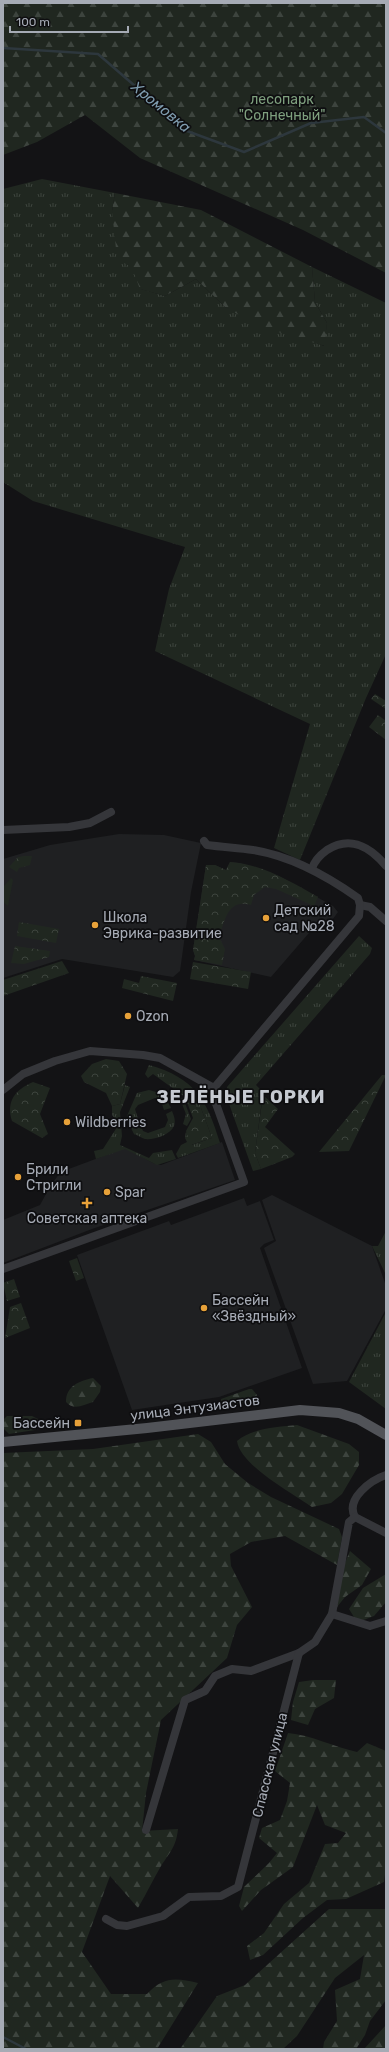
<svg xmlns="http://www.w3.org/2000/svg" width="389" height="2052" font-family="Rubik,sans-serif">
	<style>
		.built { fill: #1f2022 }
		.grass { fill: url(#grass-tufts) }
		.forest { fill: url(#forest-firs) }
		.park { fill: url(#park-crowns) }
		.pitch { fill: #202720 }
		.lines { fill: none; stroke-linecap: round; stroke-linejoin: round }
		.stream { stroke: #2d373d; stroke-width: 2.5 }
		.minor { stroke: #35363a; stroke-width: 8 }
		.major { stroke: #515358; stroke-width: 10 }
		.poi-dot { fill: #e7a139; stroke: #0e0e10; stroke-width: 1.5 }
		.labels { text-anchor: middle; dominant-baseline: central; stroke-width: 3.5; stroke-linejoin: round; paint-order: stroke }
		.park-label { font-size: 14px; fill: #7e9f7e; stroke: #0e0e10 }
		.poi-label { font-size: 14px; fill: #a6abb5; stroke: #0e0e10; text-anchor: start }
		.street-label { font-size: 14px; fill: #a6abb5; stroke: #0e0e10 }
		.water-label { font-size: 15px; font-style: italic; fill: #7e9bae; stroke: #0e0e10 }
		.district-label { font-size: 18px; font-weight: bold; letter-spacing: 1px; fill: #c6cad1; stroke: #0e0e10 }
	</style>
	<defs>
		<pattern id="grass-tufts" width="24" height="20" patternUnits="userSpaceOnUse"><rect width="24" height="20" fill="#202720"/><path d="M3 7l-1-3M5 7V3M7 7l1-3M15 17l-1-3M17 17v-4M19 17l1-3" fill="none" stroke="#3d443e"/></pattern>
		<pattern id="forest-firs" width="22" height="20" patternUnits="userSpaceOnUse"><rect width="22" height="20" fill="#202720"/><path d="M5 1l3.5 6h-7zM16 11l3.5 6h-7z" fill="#3d443e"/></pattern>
		<pattern id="park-crowns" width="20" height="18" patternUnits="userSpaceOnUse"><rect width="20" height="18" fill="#202720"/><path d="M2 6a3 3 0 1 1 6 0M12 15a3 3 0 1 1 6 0" fill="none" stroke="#3d443e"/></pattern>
	</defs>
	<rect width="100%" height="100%" fill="#131315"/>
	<g class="built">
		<path d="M 119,834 L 164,835 L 201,843 L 191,892 L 180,971 L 173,977 L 62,959 L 3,978 L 3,859 L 50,845 Z"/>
		<path d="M 230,862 L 240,863 L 279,876 L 333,906 L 338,912 L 324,931 L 315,926 L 271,977 L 194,960 L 195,956 L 193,950 L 206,865 L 215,865 L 226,870 Z"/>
		<path d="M 222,1142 L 235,1180 L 92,1229 L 3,1263 L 3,1220 L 40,1205 L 51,1185 L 60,1173 L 66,1170 L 125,1148 L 153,1163 L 161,1165 Z"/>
		<path d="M 272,1195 L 372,1246 L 386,1286 L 386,1309 L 347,1381 L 313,1384 L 264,1248 L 276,1241 L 262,1200 Z"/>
		<path d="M 244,1198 L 247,1206 L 260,1201 L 274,1240 L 264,1244 L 260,1248 L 302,1368 L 219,1397 L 132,1410 L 77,1255 L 169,1221 L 171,1225 Z"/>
	</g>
	<g class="grass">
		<path d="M 42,179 L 115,193 L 112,211 L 141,289 L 165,296 L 196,279 L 225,307 L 324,346 L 327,323 L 315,302 L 312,267 L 386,303 L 386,654 L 366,698 L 300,860 L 274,848 L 310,724 L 155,651 L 169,589 L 185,547 L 33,501 L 3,482 L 3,189 Z"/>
		<path d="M 359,936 L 372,948 L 370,954 L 256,1085 L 263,1092 L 255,1153 L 261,1169 L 253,1171 L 227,1098 L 227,1087 Z"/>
		<path d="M 149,1065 C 195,1078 207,1100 220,1143 L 178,1158 L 176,1154 L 181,1145 L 187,1142 L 185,1138 L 186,1131 L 192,1145 L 212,1138 L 201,1108 L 197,1109 L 191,1094 L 185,1097 L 153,1074 L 148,1078 L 145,1074 Z"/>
		<path d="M 125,1085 L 130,1087 L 120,1112 L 122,1136 L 120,1145 L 149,1158 L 153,1153 L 172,1150 L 176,1159 L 157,1165 L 125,1149 L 96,1159 L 94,1151 L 103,1149 L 119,1124 L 112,1115 L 112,1106 L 120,1104 Z"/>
		<path d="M 149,1090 L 163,1094 L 171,1108 L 164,1110 L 161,1101 L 155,1098 L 138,1105 L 135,1109 L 139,1122 L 130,1125 L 127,1116 L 137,1093 Z"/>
		<path d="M 183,1098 L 191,1119 L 187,1126 L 183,1124 L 186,1114 L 180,1099 Z"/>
		<path d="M 172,1111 C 174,1116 176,1121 174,1126 C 170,1135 154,1140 145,1139 C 142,1138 137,1135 134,1134 L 131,1128 L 140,1124 L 143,1131 L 148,1133 L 165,1127 L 168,1120 L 166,1114 Z"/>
		<path d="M 386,1231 L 386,1275 L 372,1246 L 378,1246 Z"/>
		<path d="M 386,1312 L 386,1409 L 349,1382 Z"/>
	</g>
	<g class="forest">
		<path d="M 3,3 L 386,3 L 386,273 L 303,230 L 140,158 L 85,115 L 37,142 L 3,155 Z"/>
		<path d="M 115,193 L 201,210 L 312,267 L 315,302 L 327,323 L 325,346 L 258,326 L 225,307 L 196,279 L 165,296 L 140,289 L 132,268 L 117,258 L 112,211 Z"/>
		<path d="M 93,1378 L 101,1386 L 100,1392 L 93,1402 C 83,1405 74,1411 66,1402 C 66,1386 79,1381 93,1378 Z"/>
		<path d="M 249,1389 L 252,1389 L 257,1395 L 254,1400 L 235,1405 L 224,1405 L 221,1402 L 221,1399 Z"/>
		<path d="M 7,1416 L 32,1416 L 38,1419 L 40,1425 L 35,1430 L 9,1434 L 3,1428 L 3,1420 Z"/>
		<path d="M 297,1425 L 349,1444 L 359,1452 L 359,1465 L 342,1494 L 331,1503 L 312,1507 C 292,1493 240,1465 237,1441 C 253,1428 277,1427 297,1425 Z"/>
		<path d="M 198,1434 L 211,1442 L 225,1464 L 248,1483 L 271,1497 L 339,1529 L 342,1537 L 337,1565 L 285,1536 L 251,1542 L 230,1554 L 231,1566 L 252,1607 L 237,1625 L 227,1658 L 161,1720 L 146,1793 L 142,1831 L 178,1829 C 176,1847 170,1852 161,1866 C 153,1880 146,1894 138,1908 L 110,1876 L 82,1952 L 111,1994 L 147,1994 C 164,1976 176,1978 198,1983 L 157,2049 L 3,2049 L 3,1453 L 93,1449 Z"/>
		<path d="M 350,1551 L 371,1569 L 362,1585 L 345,1597 L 337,1607 L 342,1570 Z"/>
		<path d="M 386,1574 L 386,1602 L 374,1616 L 361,1621 L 354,1617 L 349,1609 L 363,1588 Z"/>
		<path d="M 313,1680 L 336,1680 L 334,1698 L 315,1709 L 308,1725 L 291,1720 L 293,1702 L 299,1682 Z"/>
		<path d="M 288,1733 C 311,1735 334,1747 357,1752 L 367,1743 L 386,1751 L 386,1867 L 384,1882 L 346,1899 L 327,1900 L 303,1918 L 263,1955 L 250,1960 L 247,1946 L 264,1933 L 284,1904 L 309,1883 L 325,1844 L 338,1843 L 346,1833 L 325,1825 L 317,1805 L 293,1867 L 261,1890 L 242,1911 L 239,1906 L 244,1887 L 269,1863 L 277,1853 L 259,1838 L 262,1828 L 280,1820 L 287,1801 L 290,1783 L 275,1771 Z"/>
		<path d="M 329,1909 L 386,1909 L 386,2000 L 370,2021 L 365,2035 L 356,2049 L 323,2049 L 324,2042 L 337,2021 L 335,1990 L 360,1979 L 364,1955 L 335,1978 L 297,2036 L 283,2049 L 180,2049 L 217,1996 L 245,1985 Z"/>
		<path d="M 386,2025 L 386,2049 L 364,2049 Z"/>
	</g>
	<g class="park">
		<path d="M 375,694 L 386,701 L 386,709 L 371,699 Z"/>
		<path d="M 378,715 L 386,721 L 386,740 L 369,727 Z"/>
		<path d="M 25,856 L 32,856 L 30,865 L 19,868 L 17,872 L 9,867 L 18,857 Z"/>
		<path d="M 230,862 C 262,864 291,882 318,897 L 314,906 L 276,889 L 265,887 L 254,895 L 251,905 C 228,898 225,920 219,937 L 225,949 L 222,965 L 194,960 L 195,956 L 193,950 L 206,865 L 215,865 L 226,870 Z"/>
		<path d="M 19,922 L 59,929 L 56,943 L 17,936 Z"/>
		<path d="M 15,946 L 50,951 L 49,957 L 24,964 L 11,963 Z"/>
		<path d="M 62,961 L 69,973 L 3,996 L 3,980 Z"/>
		<path d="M 193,962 L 251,972 L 248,989 L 190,979 Z"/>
		<path d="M 141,976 L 177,983 L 173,1001 L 122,988 L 124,979 L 139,983 Z"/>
		<path d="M 106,1059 L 119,1061 L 127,1074 L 120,1104 L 112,1106 L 106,1093 L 84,1082 L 81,1076 L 92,1064 Z"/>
		<path d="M 382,1075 L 386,1075 L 349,1151 L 319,1152 Z"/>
		<path d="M 33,1082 L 50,1088 L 40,1114 L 48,1134 L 42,1138 L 12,1121 C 6,1101 15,1090 33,1082 Z"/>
		<path d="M 191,1094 L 197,1109 L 201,1108 L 212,1138 L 191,1145 L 186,1131 L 193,1118 L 185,1097 Z"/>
		<path d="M 263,1095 L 278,1109 L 265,1127 L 295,1154 L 292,1157 L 261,1169 L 255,1153 Z"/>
		<path d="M 77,1258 L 84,1278 L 76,1281 L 69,1261 Z"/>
		<path d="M 14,1279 L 20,1297 L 7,1301 L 3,1283 Z"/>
		<path d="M 21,1303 L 30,1328 L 5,1338 L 10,1307 Z"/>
	</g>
	<path class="pitch" d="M 11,878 L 13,880 L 8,906 L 3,902 L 3,887 Z"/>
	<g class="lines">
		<g class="stream">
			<path d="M 3,48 L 98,54 L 187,131 L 244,152 L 311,123 L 364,117 L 386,133"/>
			<path d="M 3,2037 L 26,2049"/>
		</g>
		<g class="minor">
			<path d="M 3,830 L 69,827 L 90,823 L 111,812"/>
			<path d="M 312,869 C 314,861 320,855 327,850 C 351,835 370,847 386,866"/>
			<path d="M 360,905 L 370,907 L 386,921"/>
			<path d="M 3,1090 L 23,1074 L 55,1061 L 90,1051 L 143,1055 L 160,1058 L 214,1088"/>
			<path d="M 3,1269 L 244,1182 L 215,1101 L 214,1088 L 359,916 L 360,905 L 358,898 C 327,876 291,856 253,850 C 238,848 222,847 207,845 L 204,841"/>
			<path d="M 386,1475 C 371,1480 345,1499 355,1517 L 386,1533"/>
			<path d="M 332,1614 L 370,1626 L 386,1621"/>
			<path d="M 146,1830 L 185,1700 L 205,1691 L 215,1676 L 232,1669 L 251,1671 L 299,1653"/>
			<path d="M 106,1919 L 117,1925 L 127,1926 L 163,1916 L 189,1897 L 221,1896 L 238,1887 L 299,1653 L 315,1642 L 332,1614 L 349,1522 L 355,1517"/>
		</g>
		<path class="major" d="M 3,1442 L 147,1428 L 300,1410 L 339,1413 L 358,1419 L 386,1435"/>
	</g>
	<g class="poi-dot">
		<circle cx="266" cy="918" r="4"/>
		<circle cx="95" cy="925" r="4"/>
		<circle cx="128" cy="1016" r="4"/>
		<circle cx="67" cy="1122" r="4"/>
		<circle cx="18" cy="1177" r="4"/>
		<circle cx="107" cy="1192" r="4"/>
		<path d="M85 1197h4v4h4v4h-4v4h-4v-4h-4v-4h4z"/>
		<circle cx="204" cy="1308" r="4"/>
		<rect x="74" y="1419" width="8" height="8" rx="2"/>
	</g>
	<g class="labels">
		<g class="park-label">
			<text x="282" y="99">лесопарк<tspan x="282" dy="16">"Солнечный"</tspan></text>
		</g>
		<g class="poi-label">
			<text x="274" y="910">Детский<tspan x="274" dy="16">сад №28</tspan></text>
			<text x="103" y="917">Школа<tspan x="103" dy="16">Эврика-развитие</tspan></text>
			<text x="136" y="1016">Ozon</text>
			<text x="75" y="1122">Wildberries</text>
			<text x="26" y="1169">Брили<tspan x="26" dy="16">Стригли</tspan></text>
			<text x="115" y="1192">Spar</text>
			<text x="87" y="1218" text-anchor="middle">Советская аптека</text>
			<text x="212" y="1300">Бассейн<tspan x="212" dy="16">«Звёздный»</tspan></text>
			<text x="70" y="1423" text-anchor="end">Бассейн</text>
		</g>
		<g class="street-label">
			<text transform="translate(195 1408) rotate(-7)">улица Энтузиастов</text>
			<text transform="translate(270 1765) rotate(-76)">Спасская улица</text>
		</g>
		<g class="water-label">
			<text transform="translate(161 107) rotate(39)">Хромовка</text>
		</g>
		<g class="district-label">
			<text x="241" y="1097">ЗЕЛЁНЫЕ ГОРКИ</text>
		</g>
	</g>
	<rect width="389" height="2052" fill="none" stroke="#a6abb5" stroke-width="8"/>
	<path d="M10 26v6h118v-6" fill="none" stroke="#a6abb5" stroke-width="2"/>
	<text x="16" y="26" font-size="12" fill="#a6abb5" stroke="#0e0e10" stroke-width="3" paint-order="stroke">100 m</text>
</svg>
